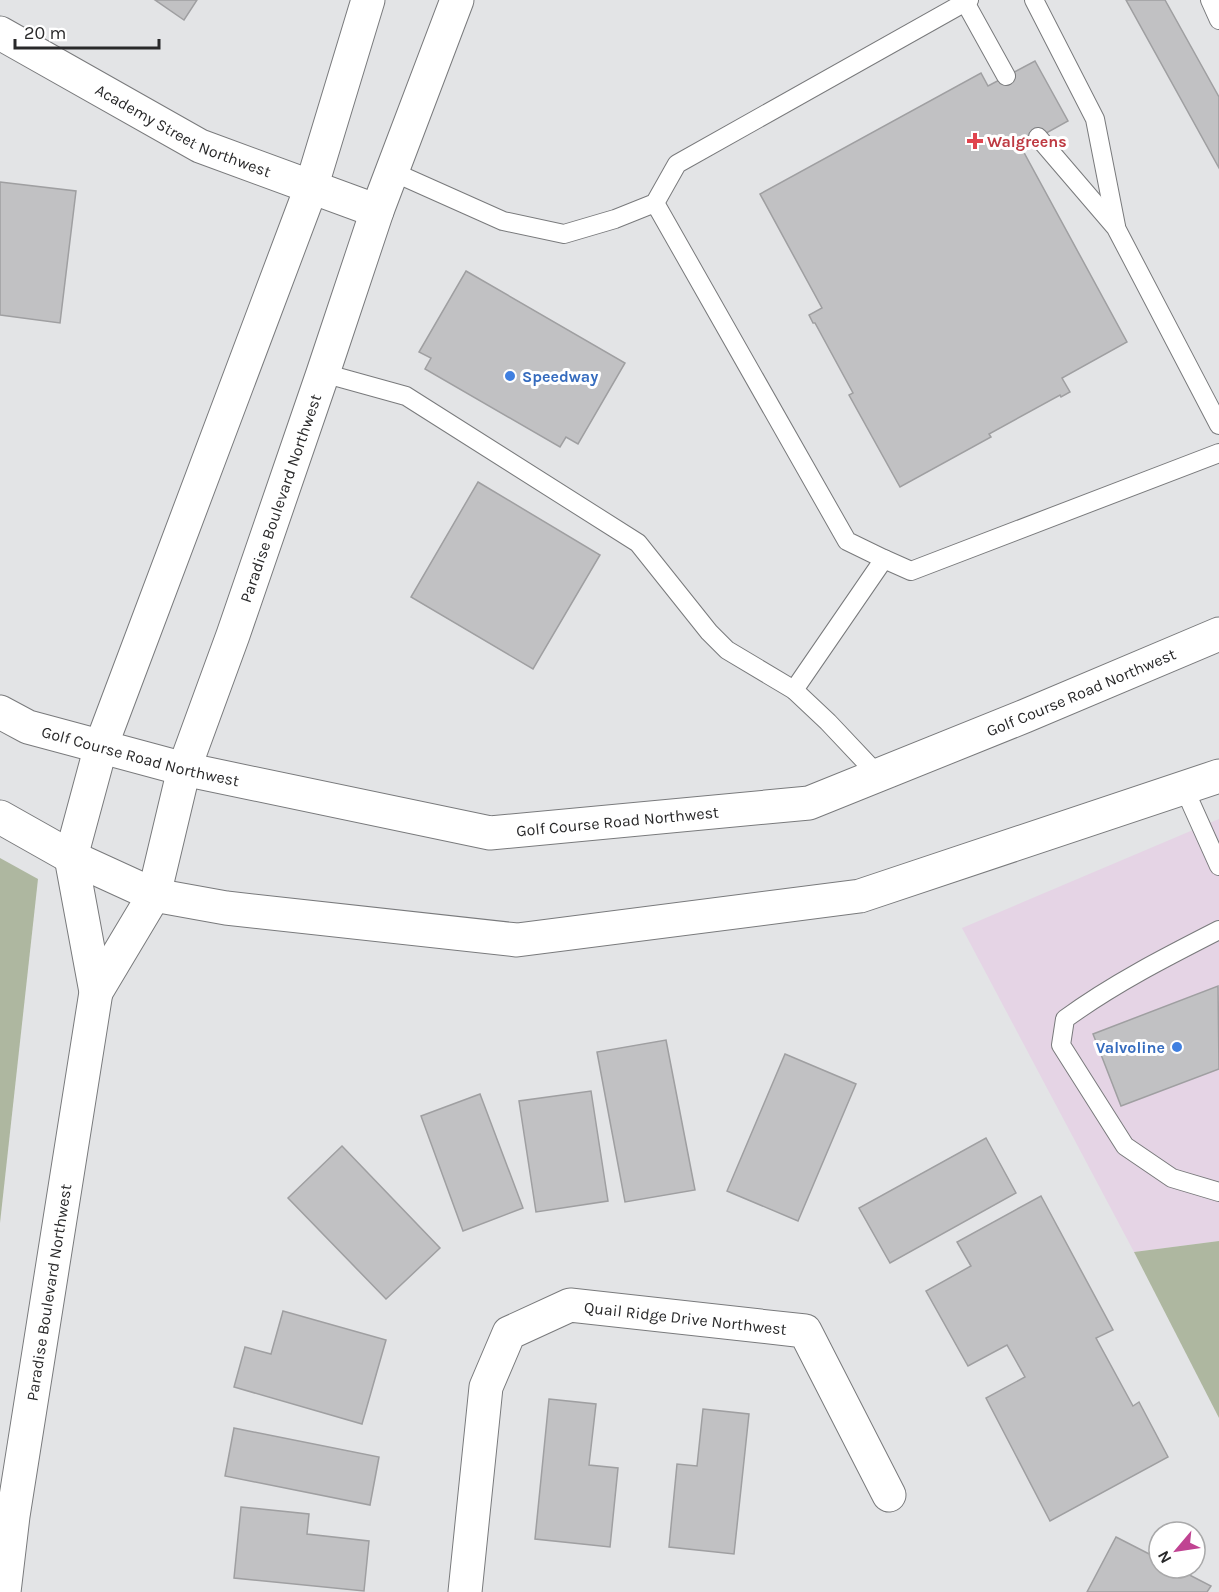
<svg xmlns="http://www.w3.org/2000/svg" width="1219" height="1592" font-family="Karla,sans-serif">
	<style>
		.commercial { fill: #e5d4e5 }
		.green { fill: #aeb7a0 }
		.building { fill: #c1c1c3; stroke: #9f9fa1; stroke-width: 1.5 }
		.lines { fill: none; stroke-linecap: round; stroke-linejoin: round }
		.service-casing { stroke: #797a7c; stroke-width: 20 }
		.minor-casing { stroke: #797a7c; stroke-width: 35 }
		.tertiary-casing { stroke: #797a7c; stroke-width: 35 }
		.secondary-casing { stroke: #797a7c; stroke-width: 35 }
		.service { stroke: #fff; stroke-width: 18 }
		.minor { stroke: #fff; stroke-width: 33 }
		.tertiary { stroke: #fff; stroke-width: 33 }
		.secondary { stroke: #fff; stroke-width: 33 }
		.health-dot { fill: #e0444e; stroke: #fff; stroke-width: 2 }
		.shop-dot { fill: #3f7fe0; stroke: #fff; stroke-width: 2 }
		.labels { text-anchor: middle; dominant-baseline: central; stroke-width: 6; stroke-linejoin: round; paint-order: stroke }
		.street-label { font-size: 16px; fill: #29292a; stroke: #fff }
		.health-label { font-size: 16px; font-weight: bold; fill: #be3a42; stroke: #fff; text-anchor: start }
		.shop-label { font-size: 16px; font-weight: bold; fill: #366cbe; stroke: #fff; text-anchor: start }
	</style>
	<rect width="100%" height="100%" fill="#e3e4e6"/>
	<path class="commercial" d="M 1219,819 L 1219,1241 L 1134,1252 L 962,928 Z"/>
	<g class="green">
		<path d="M 0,858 L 38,879 L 0,1223 Z"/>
		<path d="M 1219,1241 L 1219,1418 L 1134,1252 Z"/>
	</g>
	<g class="building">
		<path d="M 155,0 L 197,0 L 184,20 Z"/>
		<path d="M 1126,0 L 1165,0 L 1219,97 L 1219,168 Z"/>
		<path d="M 1035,61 L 1068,121 L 1021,147 L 1127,342 L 1062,378 L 1070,392 L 1061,397 L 1060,395 L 989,434 L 991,437 L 900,487 L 849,395 L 853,393 L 815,323 L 813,323 L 809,315 L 822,308 L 760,194 L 981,73 L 988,86 Z"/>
		<path d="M 0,182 L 76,191 L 60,323 L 0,315 Z"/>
		<path d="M 466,271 L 625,363 L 578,444 L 566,437 L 560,447 L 425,369 L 431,358 L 419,352 Z"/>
		<path d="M 478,482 L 600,555 L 533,669 L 411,597 Z"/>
		<path d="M 1218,986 L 1219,1069 L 1121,1106 L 1093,1034 Z"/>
		<path d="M 666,1040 L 695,1190 L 625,1202 L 597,1052 Z"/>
		<path d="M 785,1054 L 856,1084 L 798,1221 L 727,1191 Z"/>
		<path d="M 591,1091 L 608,1201 L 536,1212 L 519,1101 Z"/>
		<path d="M 480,1094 L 523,1208 L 463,1231 L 421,1116 Z"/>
		<path d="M 986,1138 L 1016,1193 L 890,1263 L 859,1208 Z"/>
		<path d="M 342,1146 L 440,1248 L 386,1299 L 288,1198 Z"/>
		<path d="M 1041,1196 L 1113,1330 L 1096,1338 L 1133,1406 L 1139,1402 L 1168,1457 L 1050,1521 L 986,1398 L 1025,1377 L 1007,1345 L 968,1366 L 926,1291 L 971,1266 L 957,1242 Z"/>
		<path d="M 283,1311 L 386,1340 L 362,1424 L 234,1387 L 245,1347 L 271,1354 Z"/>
		<path d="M 549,1399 L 596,1404 L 589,1465 L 618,1468 L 610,1547 L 535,1539 Z"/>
		<path d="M 703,1409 L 749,1414 L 734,1554 L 669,1547 L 677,1464 L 697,1466 Z"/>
		<path d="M 234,1428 L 379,1457 L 370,1505 L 225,1476 Z"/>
		<path d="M 241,1507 L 309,1514 L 307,1534 L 369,1541 L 364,1591 L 234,1578 Z"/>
		<path d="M 1116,1537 L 1159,1559 L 1159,1568 L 1176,1568 L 1211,1586 L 1207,1592 L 1087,1592 Z"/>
	</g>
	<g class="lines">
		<g class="service-casing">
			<g id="service">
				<path d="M 1034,0 L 1095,119 L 1116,226"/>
				<path d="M 1210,0 L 1219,20"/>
				<path d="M 965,2 L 1006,76"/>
				<path d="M 1038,137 L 1116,228 L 1219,425"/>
				<path d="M 391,171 L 503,221 L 564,234 L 615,219 L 655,203 L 677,164 L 969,0"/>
				<path d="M 655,203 L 847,541 L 884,559 L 911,571 L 1219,453"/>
				<path d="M 323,373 L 406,396 L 638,543 L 709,632 L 727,650 L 794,690 L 828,722 L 878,775"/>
				<path d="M 794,690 L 884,559"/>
				<path d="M 1184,788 L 1219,866"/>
				<path d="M 1219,930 C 1166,957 1113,984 1065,1019 L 1061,1045 L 1125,1146 L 1172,1178 L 1219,1192"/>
			</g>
		</g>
		<g class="minor-casing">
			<g id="minor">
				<path id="s1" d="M 0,33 L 200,146 L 377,211"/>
				<path id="s2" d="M 465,1592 L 486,1387 L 509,1333 L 570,1305 L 805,1331 L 889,1495"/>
			</g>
		</g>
		<g class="tertiary-casing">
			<g id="tertiary">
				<path id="s3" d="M 96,992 L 154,895 L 184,769 L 233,635 L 323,373 L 377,211 L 457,0"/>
				<path id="s4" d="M 4,1592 L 13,1516 L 96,992 L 71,857 L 101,746 L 311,188 L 368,0"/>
			</g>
		</g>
		<g class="secondary-casing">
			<g id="secondary">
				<path id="s5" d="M 0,712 L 28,727 L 184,769 L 490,833 L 809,803 L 1025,716 L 1219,634"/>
				<path d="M 0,817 L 71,857 L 154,895 L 226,908 L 517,940 L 860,896 L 1219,776"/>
			</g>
		</g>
		<use href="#service" class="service"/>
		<use href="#minor" class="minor"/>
		<use href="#tertiary" class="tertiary"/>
		<use href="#secondary" class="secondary"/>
	</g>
	<path class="health-dot" d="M972 132h6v6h6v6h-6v6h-6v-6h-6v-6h6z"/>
	<g class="shop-dot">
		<circle cx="510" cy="376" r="6"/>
		<circle cx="1177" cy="1047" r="6"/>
	</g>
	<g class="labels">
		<g class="street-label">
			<text stroke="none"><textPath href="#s1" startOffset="208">Academy Street Northwest</textPath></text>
			<text stroke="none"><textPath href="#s3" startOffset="530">Paradise Boulevard Northwest</textPath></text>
			<text stroke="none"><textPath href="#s5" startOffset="1120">Golf Course Road Northwest</textPath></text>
			<text stroke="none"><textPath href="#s5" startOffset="148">Golf Course Road Northwest</textPath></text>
			<text stroke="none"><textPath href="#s5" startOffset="634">Golf Course Road Northwest</textPath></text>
			<text stroke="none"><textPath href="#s4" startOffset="303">Paradise Boulevard Northwest</textPath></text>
			<text stroke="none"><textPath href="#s2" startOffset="448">Quail Ridge Drive Northwest</textPath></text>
		</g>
		<g class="health-label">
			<text x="987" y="141">Walgreens</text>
		</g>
		<g class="shop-label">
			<text x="522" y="376">Speedway</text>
			<text x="1165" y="1047" text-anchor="end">Valvoline</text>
		</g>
	</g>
	<g transform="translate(1177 1550) rotate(241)"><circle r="28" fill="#ffffff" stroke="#a9a9aa" stroke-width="1.5"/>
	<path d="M0-4.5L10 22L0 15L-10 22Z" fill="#c04392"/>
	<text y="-9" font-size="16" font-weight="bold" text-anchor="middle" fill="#29292a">N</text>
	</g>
	<path d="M15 39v9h144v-9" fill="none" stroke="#29292a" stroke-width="3"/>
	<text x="24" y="39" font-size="18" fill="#29292a" stroke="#ffffff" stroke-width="4.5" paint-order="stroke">20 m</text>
</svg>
